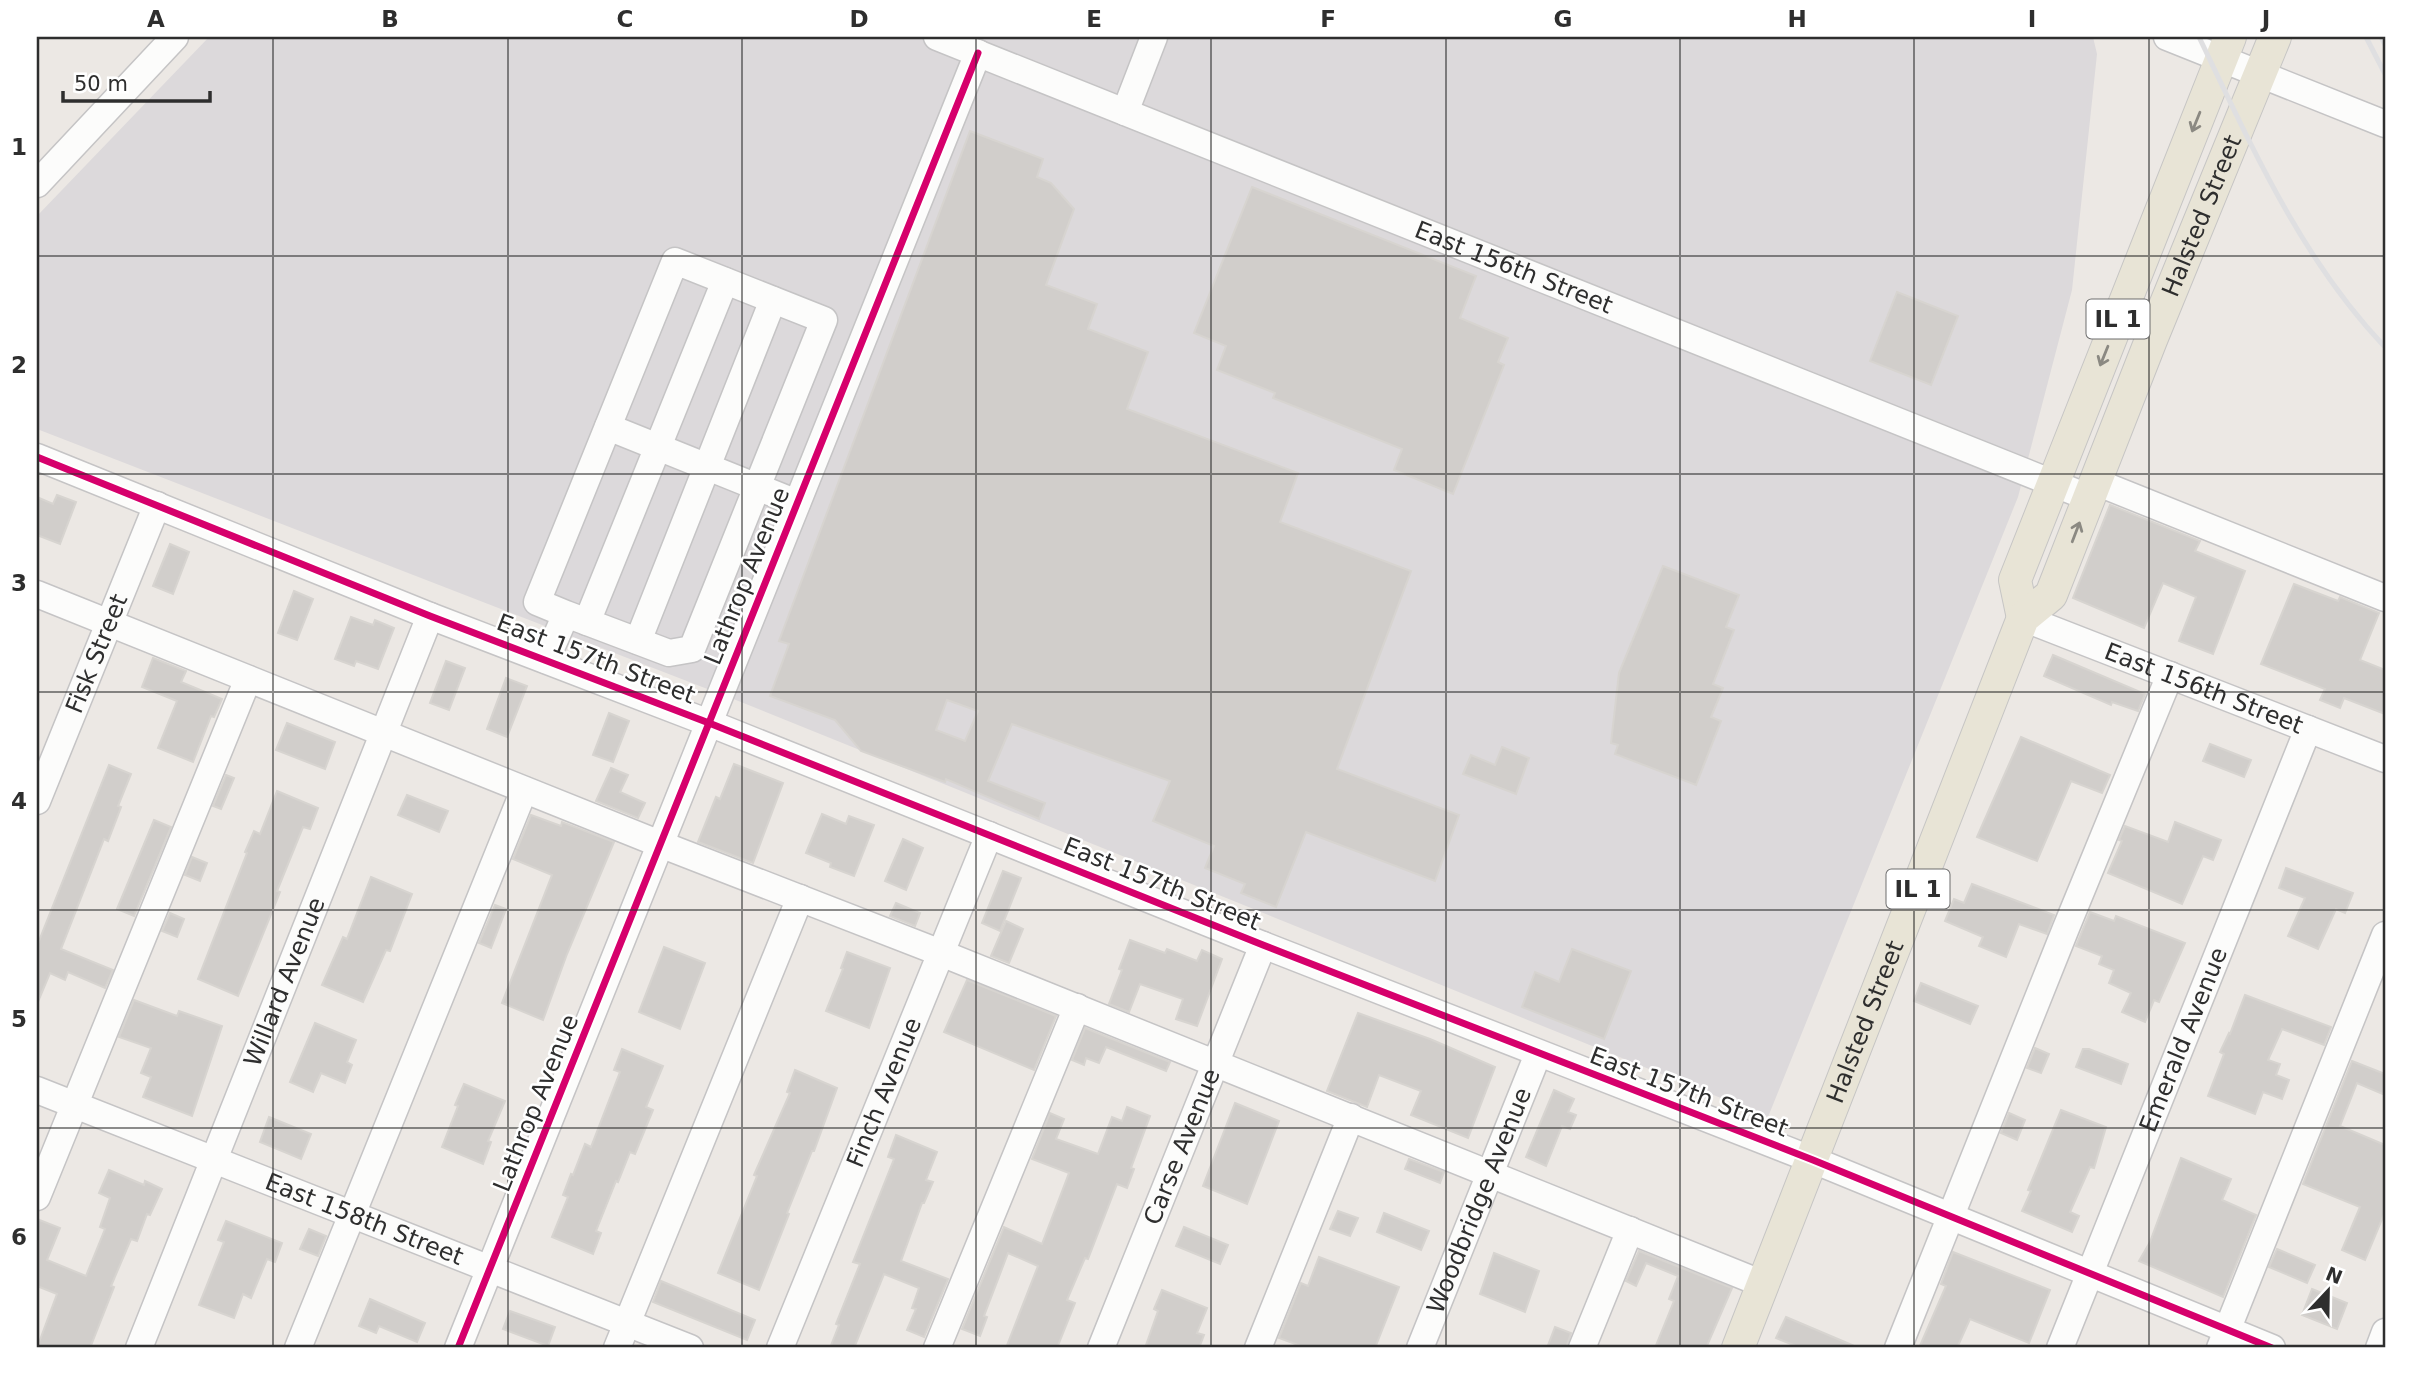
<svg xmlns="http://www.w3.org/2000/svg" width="2422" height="1385" font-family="'DejaVu Sans',sans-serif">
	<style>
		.industrial { fill: #dcd9db }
		.building { fill: #d1cecb; stroke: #d7d4d0; stroke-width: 2; fill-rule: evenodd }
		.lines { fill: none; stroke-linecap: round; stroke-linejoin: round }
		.minor-casing { stroke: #c5c4c5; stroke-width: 29 }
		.major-casing { stroke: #c6c5c4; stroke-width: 34 }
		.minor { stroke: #fcfcfb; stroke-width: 26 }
		.major { stroke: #e8e4d6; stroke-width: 32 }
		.rail { stroke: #dfdfe1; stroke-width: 5 }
		.cycleway-casing { stroke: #fff; stroke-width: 11 }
		.cycleway { stroke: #d6006c; stroke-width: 7 }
		.oneway { stroke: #8b8982 }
		.grid { fill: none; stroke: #2e2e2e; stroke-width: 2; stroke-opacity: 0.55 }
		.labels { text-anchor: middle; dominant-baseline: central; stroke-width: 5; stroke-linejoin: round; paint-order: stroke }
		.shield { fill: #fff; stroke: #6d6d6d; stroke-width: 2 }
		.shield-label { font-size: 23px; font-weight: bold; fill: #2e2e2e }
		.street-label { font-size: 24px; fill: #2e2e2e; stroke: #fff }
		.neatline { fill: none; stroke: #2e2e2e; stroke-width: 2.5 }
		.grid-label { font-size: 23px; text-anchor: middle; font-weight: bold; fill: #2e2e2e }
	</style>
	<rect width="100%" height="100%" fill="#ece8e4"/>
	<path class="industrial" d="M 209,37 L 2093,37 L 2097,54 L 2072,290 L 2018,497 L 1768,1117 L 741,702 L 37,429 L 37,216 Z"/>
	<g class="building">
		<path d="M 970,131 L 1043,159 L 1037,177 L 1051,183 L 1074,209 L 1046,285 L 1097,304 L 1088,329 L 1148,352 L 1127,409 L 1298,473 L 1280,522 L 1411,571 L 1337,769 L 1459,815 L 1435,881 L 1306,832 L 1276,907 L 1241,893 L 1245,884 L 1205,868 L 1214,846 L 1153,821 L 1170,781 L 1012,724 L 988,781 L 1045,803 L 1039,819 L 946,779 L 945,782 L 861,751 L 835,720 L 770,696 L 789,644 L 779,641 ZM 947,700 L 978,711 L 965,741 L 936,730 Z"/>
		<path d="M 1252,187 L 1476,276 L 1460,318 L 1508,338 L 1498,362 L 1504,365 L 1453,494 L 1394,470 L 1402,449 L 1273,398 L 1275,393 L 1217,370 L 1226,346 L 1194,333 Z"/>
		<path d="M 1897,292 L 1958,316 L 1931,385 L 1870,361 Z"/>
		<path d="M 57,495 L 76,502 L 60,544 L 37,535 L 37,497 L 53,504 Z"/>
		<path d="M 2110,505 L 2200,541 L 2195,551 L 2245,571 L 2213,654 L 2179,641 L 2196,597 L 2163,583 L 2144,628 L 2073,598 Z"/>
		<path d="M 170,544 L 189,552 L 173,594 L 153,586 Z"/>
		<path d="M 1663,566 L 1739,595 L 1726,627 L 1734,630 L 1713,684 L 1723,688 L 1711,717 L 1721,721 L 1696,785 L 1615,754 L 1618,745 L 1611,743 L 1619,673 Z"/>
		<path d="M 2294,584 L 2338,601 L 2340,597 L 2379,613 L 2360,660 L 2385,670 L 2385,714 L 2344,698 L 2340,708 L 2320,700 L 2325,689 L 2261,664 Z"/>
		<path d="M 294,591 L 313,599 L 297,640 L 278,633 Z"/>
		<path d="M 351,617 L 373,625 L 375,620 L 394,628 L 378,669 L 356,661 L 354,666 L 335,659 Z"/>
		<path d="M 2053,655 L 2145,694 L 2138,711 L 2112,702 L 2111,705 L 2044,676 Z"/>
		<path d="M 153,658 L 186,671 L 181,682 L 222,699 L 214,717 L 211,716 L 193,762 L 158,748 L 177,701 L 142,687 Z"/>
		<path d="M 446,661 L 465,668 L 449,710 L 430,703 Z"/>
		<path d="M 506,678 L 527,686 L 507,737 L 487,729 Z"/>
		<path d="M 609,713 L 629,721 L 613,762 L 593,755 Z"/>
		<path d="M 287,723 L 335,742 L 325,769 L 276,750 Z"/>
		<path d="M 2021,737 L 2110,775 L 2102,793 L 2071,781 L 2037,861 L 1977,837 Z"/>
		<path d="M 2210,744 L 2251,760 L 2244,777 L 2203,761 Z"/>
		<path d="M 1502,747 L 1529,758 L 1516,794 L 1463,774 L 1471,755 L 1495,765 Z"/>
		<path d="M 734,764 L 783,783 L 753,863 L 698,842 L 716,797 L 720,799 Z"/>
		<path d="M 109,765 L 131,774 L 118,806 L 121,807 L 108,841 L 104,839 L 61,949 L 113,970 L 105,988 L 68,972 L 65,980 L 50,973 L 37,1004 L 37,946 Z"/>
		<path d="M 611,768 L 628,775 L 620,792 L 645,803 L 638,818 L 596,801 Z"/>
		<path d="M 226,775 L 234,778 L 221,809 L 213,806 Z"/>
		<path d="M 277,791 L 318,808 L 310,829 L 303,827 L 277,891 L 280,892 L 238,996 L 198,979 L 247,853 L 245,852 L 254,831 L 260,834 Z"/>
		<path d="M 407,795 L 448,811 L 439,832 L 398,815 Z"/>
		<path d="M 822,814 L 846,824 L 849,816 L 874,825 L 854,876 L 830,867 L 831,863 L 806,853 Z"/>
		<path d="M 531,815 L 561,826 L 562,822 L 614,842 L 567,954 L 543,1020 L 502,1003 L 552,875 L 513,859 Z"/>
		<path d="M 154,820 L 171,827 L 134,916 L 117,909 Z"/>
		<path d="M 2175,822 L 2221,840 L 2213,860 L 2203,856 L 2182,904 L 2108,873 L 2122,841 L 2119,840 L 2125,826 L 2168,842 Z"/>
		<path d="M 903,839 L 923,848 L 906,890 L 885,881 Z"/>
		<path d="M 192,857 L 207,863 L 200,881 L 185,875 Z"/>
		<path d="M 2286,868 L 2353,893 L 2345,913 L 2336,909 L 2318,949 L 2288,936 L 2305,898 L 2279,888 Z"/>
		<path d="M 1003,871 L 1021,878 L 1000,931 L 982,923 Z"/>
		<path d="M 371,877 L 412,894 L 390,951 L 386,950 L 363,1002 L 322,985 L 343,937 L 347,939 Z"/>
		<path d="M 1972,884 L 2054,915 L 2047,934 L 2019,924 L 2006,957 L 1979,946 L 1983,937 L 1945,921 L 1954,899 L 1964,903 Z"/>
		<path d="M 896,903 L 920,913 L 915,926 L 890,916 Z"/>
		<path d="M 495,905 L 506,909 L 491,948 L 479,943 Z"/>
		<path d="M 2090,912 L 2114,921 L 2116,916 L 2185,943 L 2159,1002 L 2154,1000 L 2145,1022 L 2122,1012 L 2131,993 L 2109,983 L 2114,970 L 2099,964 L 2102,956 L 2076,946 Z"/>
		<path d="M 170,913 L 184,919 L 177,937 L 162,931 Z"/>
		<path d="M 1006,921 L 1023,929 L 1009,963 L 991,956 Z"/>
		<path d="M 1130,940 L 1165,953 L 1167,949 L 1197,961 L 1202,950 L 1222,959 L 1197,1026 L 1176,1019 L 1183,999 L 1140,984 L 1129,1012 L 1109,1004 L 1122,970 L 1119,969 Z"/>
		<path d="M 664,947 L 705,963 L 680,1029 L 639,1012 Z"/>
		<path d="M 1572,949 L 1631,971 L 1604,1039 L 1522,1007 L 1535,972 L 1559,982 Z"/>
		<path d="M 847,952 L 890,968 L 869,1028 L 826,1011 L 843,969 L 841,968 Z"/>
		<path d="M 967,980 L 1056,1016 L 1034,1070 L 944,1032 Z"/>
		<path d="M 1921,983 L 1978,1006 L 1970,1024 L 1914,1001 Z"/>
		<path d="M 2245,995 L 2331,1027 L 2324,1045 L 2282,1029 L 2268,1060 L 2280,1064 L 2276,1075 L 2289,1080 L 2282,1099 L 2263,1092 L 2255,1114 L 2208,1096 L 2224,1054 L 2220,1052 L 2229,1033 L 2230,1034 Z"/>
		<path d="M 134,1000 L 177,1016 L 179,1011 L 222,1026 L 192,1116 L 143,1097 L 151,1077 L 141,1073 L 151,1048 L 119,1037 Z"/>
		<path d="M 1358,1013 L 1430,1039 L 1495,1067 L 1468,1138 L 1411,1115 L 1421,1091 L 1379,1075 L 1367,1107 L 1327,1091 Z"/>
		<path d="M 315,1023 L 356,1040 L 347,1062 L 352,1065 L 345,1083 L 321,1073 L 313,1092 L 290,1082 Z"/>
		<path d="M 1085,1028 L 1170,1062 L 1166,1071 L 1106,1047 L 1099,1063 L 1086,1058 L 1084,1065 L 1072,1060 Z"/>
		<path d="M 2035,1048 L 2049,1054 L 2041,1073 L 2027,1068 Z"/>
		<path d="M 622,1049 L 663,1066 L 646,1107 L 653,1110 L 635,1154 L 630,1152 L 618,1182 L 616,1181 L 596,1231 L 601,1233 L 593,1254 L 552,1237 L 568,1197 L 563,1195 L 571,1174 L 573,1175 L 585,1144 L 591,1147 L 620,1072 L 614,1070 Z"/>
		<path d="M 2083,1049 L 2089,1049 L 2128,1064 L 2121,1084 L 2076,1067 Z"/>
		<path d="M 2352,1061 L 2385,1074 L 2385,1095 L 2357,1083 L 2340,1126 L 2385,1145 L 2385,1212 L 2365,1260 L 2342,1250 L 2360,1207 L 2303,1184 Z"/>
		<path d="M 795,1070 L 837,1088 L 814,1151 L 812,1151 L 787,1213 L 789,1214 L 759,1290 L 718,1273 L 757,1176 L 754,1175 L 790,1093 L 787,1092 Z"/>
		<path d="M 464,1084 L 505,1101 L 488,1141 L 491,1142 L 483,1164 L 442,1147 L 458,1106 L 455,1105 Z"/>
		<path d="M 1554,1090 L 1574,1099 L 1568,1112 L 1576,1115 L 1570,1129 L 1562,1126 L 1546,1166 L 1526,1157 Z"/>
		<path d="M 1235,1103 L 1279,1121 L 1247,1204 L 1203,1186 Z"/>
		<path d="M 1127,1107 L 1150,1116 L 1131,1168 L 1134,1169 L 1127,1188 L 1117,1184 L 1088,1259 L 1085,1258 L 1067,1300 L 1075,1303 L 1057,1348 L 1006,1348 L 1038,1266 L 1008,1253 L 984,1316 L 987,1317 L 980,1336 L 962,1329 L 1004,1227 L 1042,1244 L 1069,1173 L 1032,1159 L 1050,1113 L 1064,1119 L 1056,1139 L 1098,1154 L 1112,1117 L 1122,1121 Z"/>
		<path d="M 2061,1110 L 2106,1127 L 2094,1168 L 2090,1167 L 2070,1212 L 2079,1216 L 2072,1232 L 2022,1211 L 2031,1191 L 2028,1190 Z"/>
		<path d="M 2009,1113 L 2025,1120 L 2017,1140 L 2001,1133 Z"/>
		<path d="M 269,1117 L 311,1134 L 301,1159 L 260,1142 Z"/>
		<path d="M 896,1135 L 937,1152 L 926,1180 L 933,1182 L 924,1203 L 922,1203 L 901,1261 L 948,1279 L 924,1337 L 907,1330 L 916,1309 L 912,1308 L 919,1288 L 884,1274 L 854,1348 L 830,1348 L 839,1325 L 836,1324 L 860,1264 L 853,1262 L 894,1159 L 888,1157 Z"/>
		<path d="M 2181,1158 L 2231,1179 L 2222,1200 L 2256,1215 L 2223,1297 L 2139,1261 L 2150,1242 Z"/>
		<path d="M 1409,1159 L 1444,1172 L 1440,1183 L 1405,1169 Z"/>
		<path d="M 109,1170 L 144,1185 L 145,1181 L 162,1189 L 150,1215 L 147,1214 L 137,1241 L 131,1239 L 111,1286 L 114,1287 L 90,1348 L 37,1348 L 57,1294 L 37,1286 L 37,1219 L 60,1228 L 47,1260 L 86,1276 L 105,1229 L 100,1227 L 110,1198 L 99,1193 Z"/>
		<path d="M 1338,1211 L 1358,1218 L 1350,1236 L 1330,1229 Z"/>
		<path d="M 1384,1213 L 1429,1231 L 1421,1250 L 1377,1232 Z"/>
		<path d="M 226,1221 L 282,1243 L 275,1262 L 267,1259 L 251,1298 L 243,1294 L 234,1318 L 199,1305 L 224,1242 L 218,1240 Z"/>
		<path d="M 1184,1227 L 1228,1245 L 1220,1264 L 1176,1246 Z"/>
		<path d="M 309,1229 L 326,1236 L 318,1256 L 300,1249 Z"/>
		<path d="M 2277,1249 L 2315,1265 L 2307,1283 L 2269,1267 Z"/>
		<path d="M 1639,1251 L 1732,1288 L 1706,1348 L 1655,1348 L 1674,1301 L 1669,1299 L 1678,1276 L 1646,1263 L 1636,1286 L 1626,1281 Z"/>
		<path d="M 1953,1252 L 2050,1290 L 2029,1343 L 1970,1319 L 1957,1348 L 1919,1348 L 1946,1286 L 1941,1284 Z"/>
		<path d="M 1494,1253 L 1539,1271 L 1525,1312 L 1480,1294 Z"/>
		<path d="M 1319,1257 L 1399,1287 L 1375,1348 L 1306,1348 L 1279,1338 L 1301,1283 L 1308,1286 Z"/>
		<path d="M 661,1281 L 755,1320 L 747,1340 L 653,1302 Z"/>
		<path d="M 2312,1289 L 2347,1303 L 2337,1329 L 2302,1315 Z"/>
		<path d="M 1162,1290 L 1207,1308 L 1197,1333 L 1204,1335 L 1199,1348 L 1145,1348 L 1158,1311 L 1154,1309 Z"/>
		<path d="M 370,1299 L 425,1323 L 417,1342 L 379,1326 L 376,1333 L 359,1326 Z"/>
		<path d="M 510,1311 L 555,1327 L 548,1346 L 503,1329 Z"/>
		<path d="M 1786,1317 L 1859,1348 L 1801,1348 L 1776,1338 Z"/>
		<path d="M 1555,1327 L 1571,1333 L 1566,1348 L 1547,1348 Z"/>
	</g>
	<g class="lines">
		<g class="minor-casing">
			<g id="minor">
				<path id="s1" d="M 937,37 L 2090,498"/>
				<path d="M 2167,37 L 2385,124"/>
				<path d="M 1125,112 L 1154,37"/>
				<path d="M 37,184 L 175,37"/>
				<path d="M 608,427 L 797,503"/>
				<path d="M 37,457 L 430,616 L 709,723 L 1263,945 L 1813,1160 L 2272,1348"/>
				<path d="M 2096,482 L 2385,598"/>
				<path d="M 37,594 L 660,844 L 941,953 L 1763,1284"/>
				<path id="s2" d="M 2023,618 L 2385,759"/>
				<path d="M 587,622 L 725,281"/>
				<path d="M 638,641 L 773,300"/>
				<path d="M 546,660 L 566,614 L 537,602 L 675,261 L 824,320 L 692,649 L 669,653 L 566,614"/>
				<path id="s3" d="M 37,801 L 157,505"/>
				<path id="s4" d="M 37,1090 L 690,1348"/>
				<path d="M 37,1197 L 248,679"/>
				<path id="s5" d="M 139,1348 L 430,616"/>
				<path d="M 298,1348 L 524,790"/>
				<path d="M 458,1348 L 978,53"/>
				<path d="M 617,1348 L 800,898"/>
				<path id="s6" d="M 780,1348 L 989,835"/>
				<path d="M 937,1348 L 1077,1007"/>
				<path id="s7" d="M 1101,1348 L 1263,945"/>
				<path d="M 1258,1348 L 1351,1117"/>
				<path id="s8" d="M 1420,1348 L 1538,1054"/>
				<path d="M 1582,1348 L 1630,1230"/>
				<path d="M 1898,1348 L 2066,928 L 2170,675"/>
				<path id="s9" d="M 2060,1348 L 2308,729"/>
				<path d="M 2220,1348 L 2385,935"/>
				<path d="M 2379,1348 L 2385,1332"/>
			</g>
		</g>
		<g class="major-casing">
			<g id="major">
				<path d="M 2023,618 L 2015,580 L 2230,37"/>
				<path id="s10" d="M 1738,1348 L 2023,618 L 2051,595 L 2151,340 L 2275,37"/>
			</g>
		</g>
		<use href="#minor" class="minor"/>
		<use href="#major" class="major"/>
		<g class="rail">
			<path d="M 2199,37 C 2251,145 2301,259 2385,347"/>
			<path d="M 2366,37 L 2385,74"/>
			<path d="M 2381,37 L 2385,45"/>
		</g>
		<g class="cycleway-casing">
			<g id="cycleway">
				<path d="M 37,457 L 430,616 L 709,723 L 1263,945 L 1813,1160 L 2272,1348"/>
				<path d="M 458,1348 L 978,53"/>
			</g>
		</g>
		<use href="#cycleway" class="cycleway"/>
	</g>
	<defs><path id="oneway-shaft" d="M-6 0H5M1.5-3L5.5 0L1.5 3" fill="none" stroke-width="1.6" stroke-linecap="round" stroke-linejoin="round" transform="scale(1.75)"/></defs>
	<g class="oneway">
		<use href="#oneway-shaft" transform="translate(2196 122) rotate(112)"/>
		<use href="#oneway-shaft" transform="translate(2104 356) rotate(112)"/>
		<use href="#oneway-shaft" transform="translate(2076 532) rotate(-69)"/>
	</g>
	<path class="grid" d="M 273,37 L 273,1348M 508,37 L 508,1348M 742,37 L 742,1348M 976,37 L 976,1348M 1211,37 L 1211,1348M 1446,37 L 1446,1348M 1680,37 L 1680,1348M 1914,37 L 1914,1348M 2149,37 L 2149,1348M 37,256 L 2385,256M 37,474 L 2385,474M 37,692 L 2385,692M 37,910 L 2385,910M 37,1128 L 2385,1128"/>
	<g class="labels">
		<g class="shield">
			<rect x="2086.5" y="299.5" width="63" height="39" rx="5"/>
			<rect x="1886.5" y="869.5" width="63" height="39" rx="5"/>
		</g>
		<g class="shield-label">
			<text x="2118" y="319">IL 1</text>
			<text x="1918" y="889">IL 1</text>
		</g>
		<g class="street-label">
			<text stroke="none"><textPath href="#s10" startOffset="1228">Halsted Street</textPath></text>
			<text stroke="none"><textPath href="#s1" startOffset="621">East 156th Street</textPath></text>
			<text transform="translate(747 576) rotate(-68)">Lathrop Avenue</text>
			<text stroke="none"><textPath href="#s3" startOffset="159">Fisk Street</textPath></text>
			<text transform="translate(596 659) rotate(21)">East 157th Street</text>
			<text stroke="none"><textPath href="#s2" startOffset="194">East 156th Street</textPath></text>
			<text transform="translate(1162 884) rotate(22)">East 157th Street</text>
			<text stroke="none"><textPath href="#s5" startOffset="394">Willard Avenue</textPath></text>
			<text stroke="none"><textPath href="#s10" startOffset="350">Halsted Street</textPath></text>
			<text stroke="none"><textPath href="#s9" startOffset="332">Emerald Avenue</textPath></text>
			<text stroke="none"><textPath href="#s6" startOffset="276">Finch Avenue</textPath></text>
			<text transform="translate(1689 1092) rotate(21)">East 157th Street</text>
			<text transform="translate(536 1103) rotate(-68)">Lathrop Avenue</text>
			<text stroke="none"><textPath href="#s7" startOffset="217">Carse Avenue</textPath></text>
			<text stroke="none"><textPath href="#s8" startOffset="159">Woodbridge Avenue</textPath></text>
			<text stroke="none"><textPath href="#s4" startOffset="352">East 158th Street</textPath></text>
		</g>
	</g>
	<rect width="2422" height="1385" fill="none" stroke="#ffffff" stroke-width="77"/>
	<g transform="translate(2328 1291) rotate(22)" stroke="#ffffff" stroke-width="5" paint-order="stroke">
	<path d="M0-5L12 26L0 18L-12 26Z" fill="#2e2e2e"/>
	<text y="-10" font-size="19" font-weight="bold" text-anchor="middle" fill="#2e2e2e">N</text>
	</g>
	<path d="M63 91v10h147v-10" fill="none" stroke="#2e2e2e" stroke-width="3.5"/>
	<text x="74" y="91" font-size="21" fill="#2e2e2e" stroke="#ffffff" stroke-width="5" paint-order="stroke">50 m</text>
	<rect x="38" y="38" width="2346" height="1308" class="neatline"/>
	<g class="grid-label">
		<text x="156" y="27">A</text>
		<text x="390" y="27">B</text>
		<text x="625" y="27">C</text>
		<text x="859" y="27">D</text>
		<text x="1094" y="27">E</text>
		<text x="1328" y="27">F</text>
		<text x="1563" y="27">G</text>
		<text x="1797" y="27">H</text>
		<text x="2032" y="27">I</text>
		<text x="2266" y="27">J</text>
		<text x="19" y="155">1</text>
		<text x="19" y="373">2</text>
		<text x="19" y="591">3</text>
		<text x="19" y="809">4</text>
		<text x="19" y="1027">5</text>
		<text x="19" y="1245">6</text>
	</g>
</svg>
